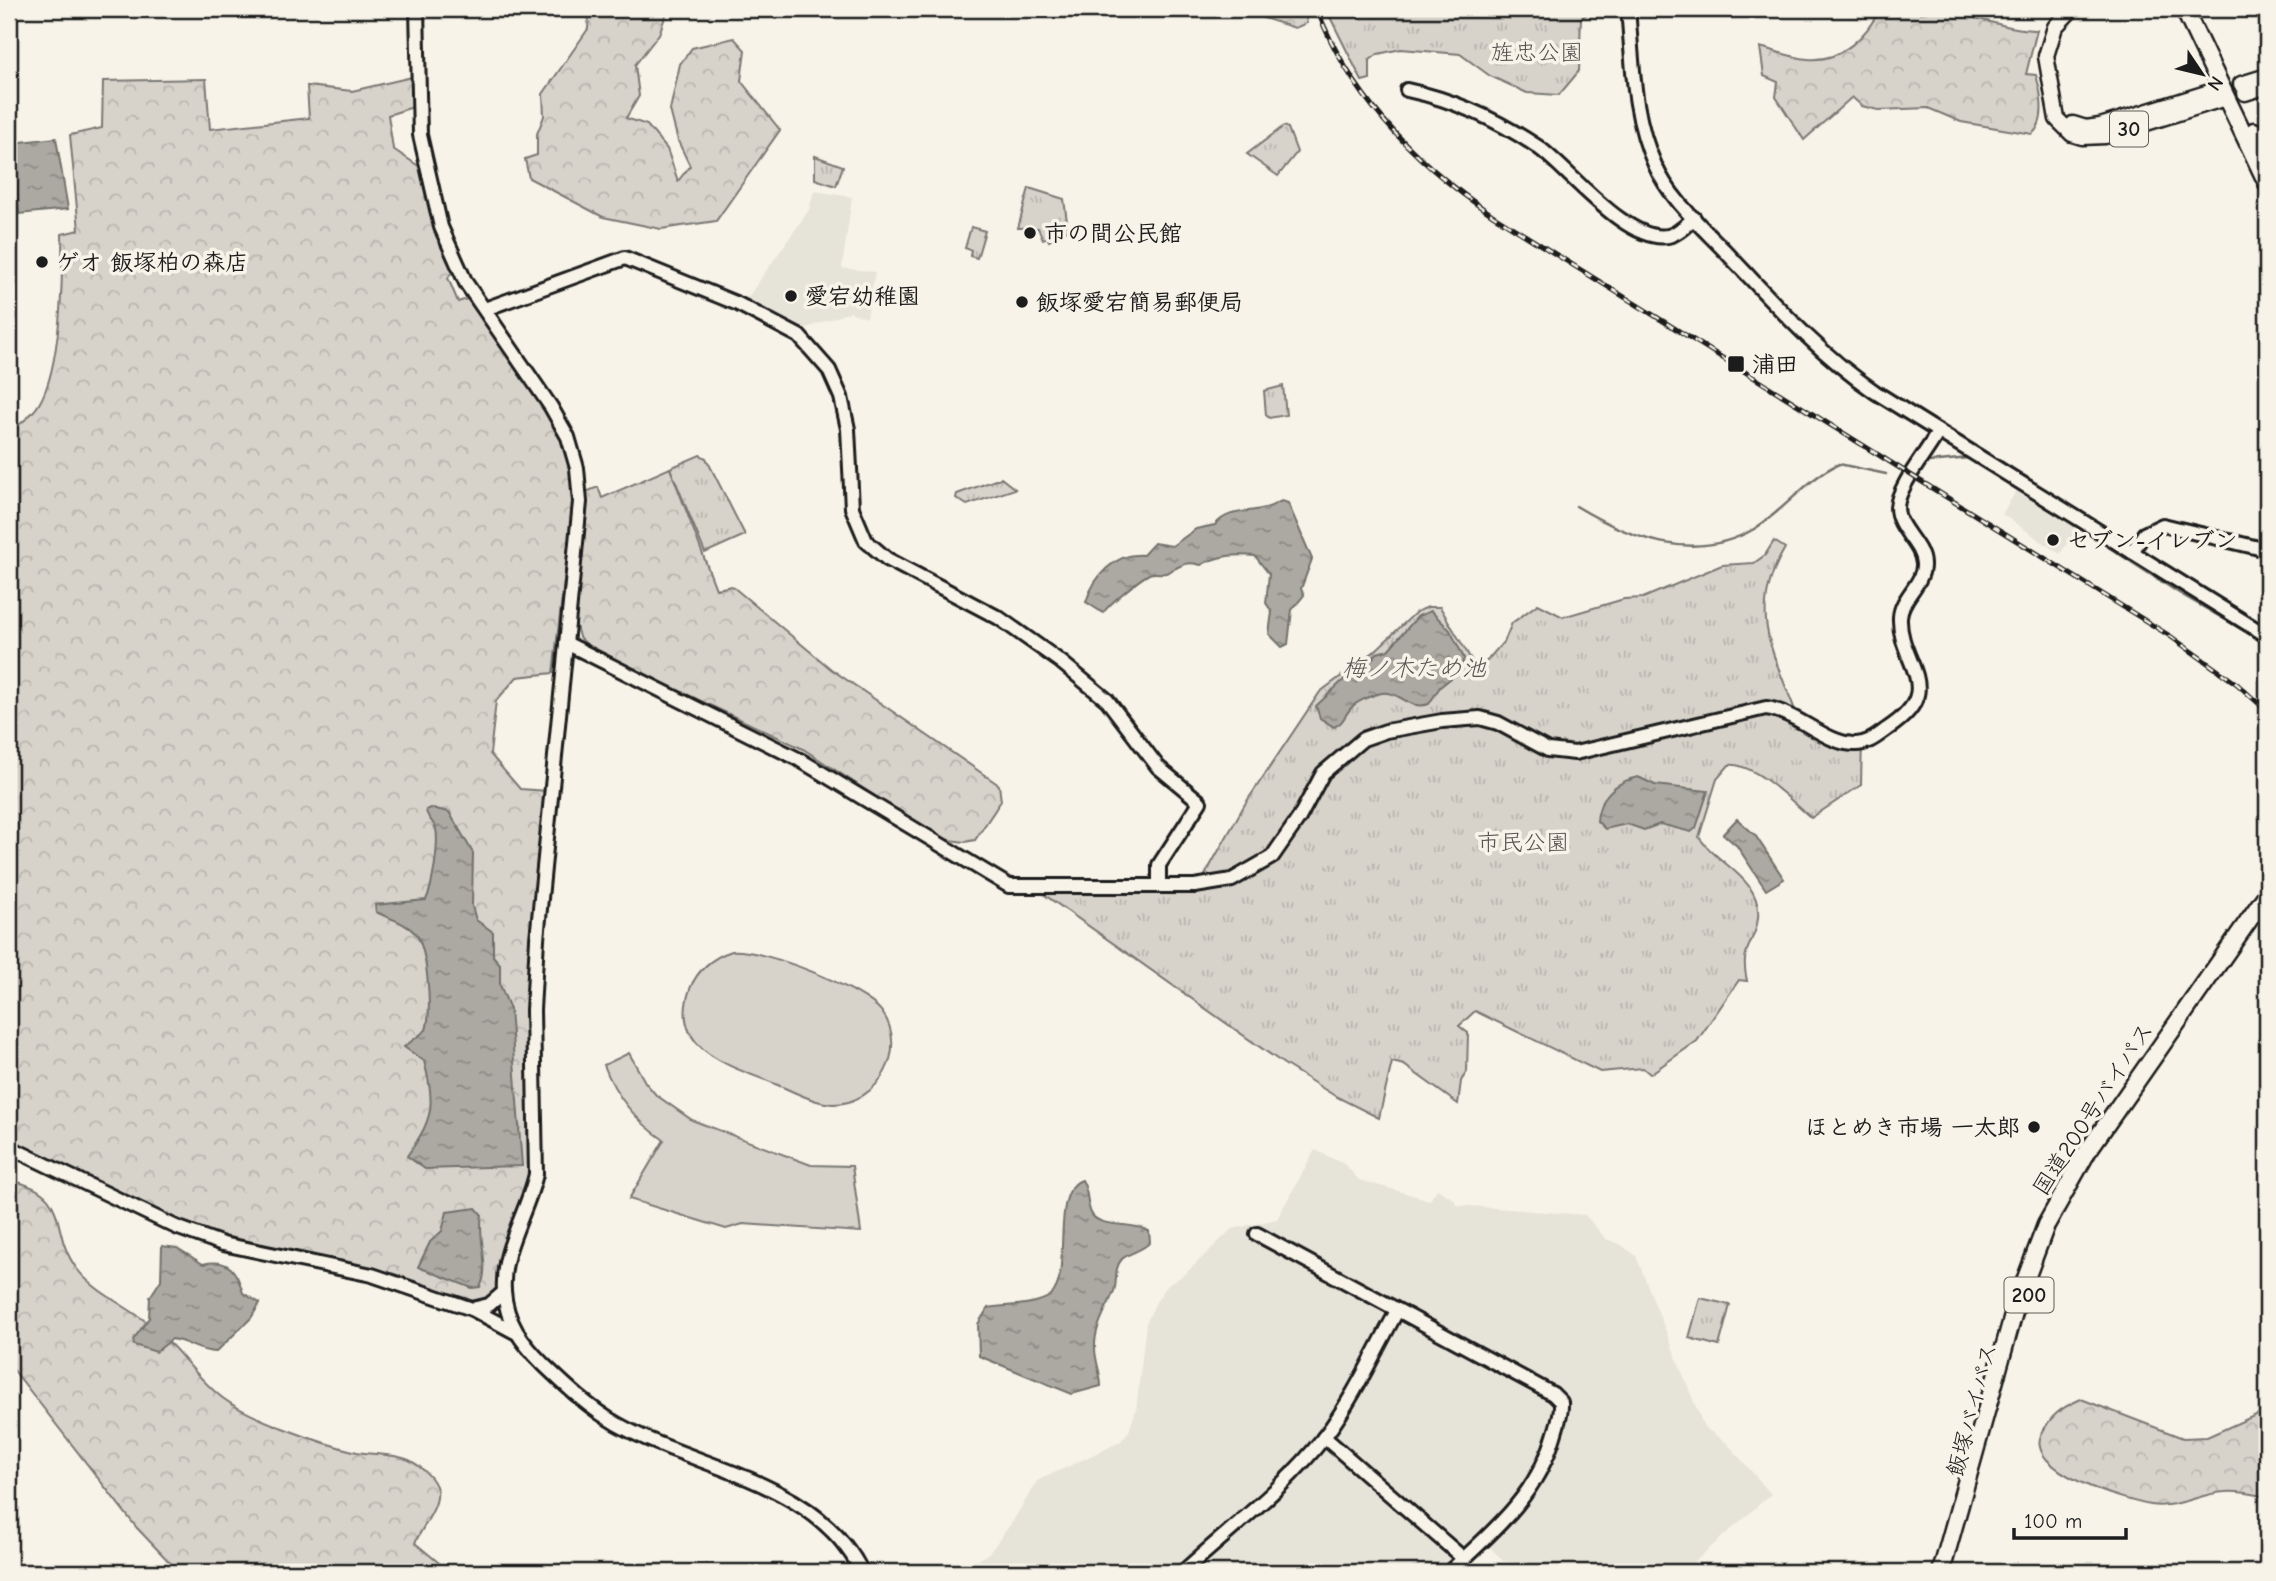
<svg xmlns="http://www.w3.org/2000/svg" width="2276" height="1581" font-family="'Comic Neue','Klee One',sans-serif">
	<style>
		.built { fill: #e6e3d9 }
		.grass { fill: #d7d3cb; stroke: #7a7874; stroke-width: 2 }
		.forest { fill: url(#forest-crowns); stroke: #7a7874; stroke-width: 2 }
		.park { fill: url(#park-tufts); stroke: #7a7874; stroke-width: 2 }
		.water { fill: url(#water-ripples); stroke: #72716c; stroke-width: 2 }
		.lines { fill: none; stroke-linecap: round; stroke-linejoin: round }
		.stream { stroke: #72716c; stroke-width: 2.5 }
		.secondary-casing { stroke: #1c1c1c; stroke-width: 18 }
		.primary-casing { stroke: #1c1c1c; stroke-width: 19 }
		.highway-casing { stroke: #1c1c1c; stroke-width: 21 }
		.secondary { stroke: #f7f3e8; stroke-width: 12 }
		.primary { stroke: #f7f3e8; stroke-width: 14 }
		.highway { stroke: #f7f3e8; stroke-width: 16 }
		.rail-casing { stroke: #1c1c1c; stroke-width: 5 }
		.rail { stroke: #f7f3e8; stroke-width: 2.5; stroke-dasharray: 8; stroke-linecap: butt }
		.poi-dot { fill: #1c1c1c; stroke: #f7f3e8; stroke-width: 2.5 }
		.labels { text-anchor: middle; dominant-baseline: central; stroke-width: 7; stroke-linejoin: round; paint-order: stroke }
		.shield { fill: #f7f3e8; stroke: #5e5c59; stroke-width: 2 }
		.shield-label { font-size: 21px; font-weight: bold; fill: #1c1c1c }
		.park-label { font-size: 23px; fill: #545351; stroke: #f7f3e8 }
		.poi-label { font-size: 23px; font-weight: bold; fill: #1c1c1c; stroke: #f7f3e8; text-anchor: start }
		.street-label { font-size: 23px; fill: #1c1c1c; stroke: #f7f3e8 }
		.water-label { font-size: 24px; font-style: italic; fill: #565452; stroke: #f7f3e8 }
	</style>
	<defs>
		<pattern id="forest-crowns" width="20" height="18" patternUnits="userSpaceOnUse" patternTransform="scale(1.75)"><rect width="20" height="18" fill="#d7d3cb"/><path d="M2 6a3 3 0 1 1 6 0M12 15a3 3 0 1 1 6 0" fill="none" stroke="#b8b5ae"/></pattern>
		<pattern id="park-tufts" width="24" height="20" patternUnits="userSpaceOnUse" patternTransform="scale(1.75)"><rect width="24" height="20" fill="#d7d3cb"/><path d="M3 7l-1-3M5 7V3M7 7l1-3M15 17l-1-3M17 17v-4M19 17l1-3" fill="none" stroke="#b8b5ae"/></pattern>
		<pattern id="water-ripples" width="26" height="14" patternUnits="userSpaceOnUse" patternTransform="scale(1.75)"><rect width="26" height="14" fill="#aca9a2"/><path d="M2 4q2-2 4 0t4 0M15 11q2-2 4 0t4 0" fill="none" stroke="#8b8983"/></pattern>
	</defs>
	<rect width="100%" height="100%" fill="#f7f3e8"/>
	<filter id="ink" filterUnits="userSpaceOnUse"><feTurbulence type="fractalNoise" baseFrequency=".0143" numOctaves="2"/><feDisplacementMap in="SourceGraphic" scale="14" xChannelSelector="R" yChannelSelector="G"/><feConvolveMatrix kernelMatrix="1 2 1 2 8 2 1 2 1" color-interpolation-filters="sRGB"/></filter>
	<g filter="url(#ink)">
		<g class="built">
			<path d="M 814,191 L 852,197 L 842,268 L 875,272 L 867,318 L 850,312 L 801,330 L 785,318 L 746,300 L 809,210 Z"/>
			<path d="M 2017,490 L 2077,528 L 2060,554 L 2002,514 Z"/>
			<path d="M 1315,1150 L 1344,1164 L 1359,1180 L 1430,1200 L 1437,1189 L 1455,1200 L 1456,1205 L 1585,1215 L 1606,1239 L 1620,1244 L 1636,1256 L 1704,1427 L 1727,1443 L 1771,1494 L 1683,1572 L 1568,1572 L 1503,1561 L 1478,1534 L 1436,1572 L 961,1572 L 990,1552 L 1013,1521 L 1037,1481 L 1120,1442 L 1129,1431 L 1136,1410 L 1146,1323 L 1156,1302 L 1167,1286 L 1186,1273 L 1232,1229 L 1277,1219 Z"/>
		</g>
		<g class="grass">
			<path d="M 732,951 C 761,948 864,988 882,1012 C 909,1049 879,1104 833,1104 C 813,1103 791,1090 773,1083 C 730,1066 668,1050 690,989 C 697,970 713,957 732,951 Z"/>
			<path d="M 629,1053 L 645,1082 L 656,1095 L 692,1120 L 811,1165 L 852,1166 L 861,1232 L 743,1224 L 726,1229 L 629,1199 L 664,1140 C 636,1121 616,1097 604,1065 Z"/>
		</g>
		<g class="forest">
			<path d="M 589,9 L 668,9 L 659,34 L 635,65 L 639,96 L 626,118 L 647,125 L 667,149 L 678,181 L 690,166 L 678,141 L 670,110 L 680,64 L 692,48 L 734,38 L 745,50 L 741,81 L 780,130 L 716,221 L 661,229 L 603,217 L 529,178 L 525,159 L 537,155 L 537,134 L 544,116 L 543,94 L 588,29 Z"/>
			<path d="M 1235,9 L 1304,9 L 1307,23 L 1295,28 Z"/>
			<path d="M 1880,9 L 1919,9 L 1920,13 C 1959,5 1996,30 2037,30 L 2026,74 L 2036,75 C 2041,92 2047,122 2032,134 L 1961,122 L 1928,108 L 1878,110 L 1862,106 L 1852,97 L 1804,140 L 1776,97 L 1778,82 L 1764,76 L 1760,47 C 1775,51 1793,58 1808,59 C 1842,62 1867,35 1880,9 Z"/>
			<path d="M 412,77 L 413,107 L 388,115 L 393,149 L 423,169 L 454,269 L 448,278 L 458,302 L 473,297 C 509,353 568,423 575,489 L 553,673 L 517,677 L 496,701 L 490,754 L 520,789 L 548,791 L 533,1169 L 501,1289 L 497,1295 L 473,1305 L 225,1240 L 184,1225 L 9,1143 L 9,601 L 14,585 L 9,576 L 9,434 C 18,425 33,415 39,404 C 61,368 63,276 62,234 L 79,230 L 70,135 L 102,128 L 103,81 L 206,79 L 210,129 L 309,118 L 307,86 L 352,91 Z"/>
			<path d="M 670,468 L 716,589 L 732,586 L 831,669 L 999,785 L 1001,801 L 975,840 L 965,842 L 941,839 L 803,749 L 593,650 L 579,637 L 574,618 L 586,492 L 598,487 L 602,498 Z"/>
			<path d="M 9,1180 C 74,1193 47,1229 77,1269 C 96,1294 130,1307 153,1327 C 179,1349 197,1379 224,1399 C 251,1419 323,1444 357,1452 C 373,1455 393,1453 409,1460 C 419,1465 435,1478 437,1490 C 440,1507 421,1528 415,1543 L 450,1572 L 181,1572 L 175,1568 L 137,1528 L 9,1364 Z"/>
			<path d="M 2081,1399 L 2183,1438 L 2207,1437 L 2267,1410 L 2267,1497 C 2254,1494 2238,1491 2225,1492 C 2201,1493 2176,1509 2151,1505 C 2126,1501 2022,1471 2042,1433 C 2052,1414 2061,1408 2081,1399 Z"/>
		</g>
		<g class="park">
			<path d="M 1326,9 L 1605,9 L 1603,13 L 1591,12 L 1581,18 L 1579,71 L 1559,95 L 1527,93 L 1490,76 L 1460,54 L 1401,49 L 1378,54 L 1370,60 L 1370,79 L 1362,81 Z"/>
			<path d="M 1284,126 L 1288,128 L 1297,152 L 1278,176 L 1247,154 Z"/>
			<path d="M 815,156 L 843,166 L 836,186 L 815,179 Z"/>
			<path d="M 1029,188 L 1064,199 L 1068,229 L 1049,241 L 1047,237 L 1043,239 L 1038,228 L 1018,228 Z"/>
			<path d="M 971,227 L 985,231 L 977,258 L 970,256 L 971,250 L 965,248 Z"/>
			<path d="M 1283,386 L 1286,415 L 1269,418 L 1266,415 L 1264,391 Z"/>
			<path d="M 700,455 L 706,458 L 745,535 L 705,553 L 670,468 Z"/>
			<path d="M 1001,478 L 1015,489 L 967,505 L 956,498 L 957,494 Z"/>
			<path d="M 1774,541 L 1785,548 C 1748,611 1771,648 1795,710 L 1840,735 L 1862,737 L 1861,785 L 1811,818 C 1793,802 1753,762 1729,765 L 1717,779 L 1699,837 C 1715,863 1762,878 1758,918 C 1755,946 1739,946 1747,981 L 1739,980 L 1697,1041 L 1650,1074 L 1643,1068 L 1600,1072 L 1475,1011 L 1459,1026 L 1468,1033 L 1467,1072 L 1461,1081 L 1458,1104 L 1404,1065 L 1392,1062 L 1379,1118 L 1335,1096 L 1284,1064 L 1042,893 L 1046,889 L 1196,891 L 1245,804 L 1320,692 L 1375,651 L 1416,612 L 1428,607 L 1440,607 L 1478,671 L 1505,640 L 1512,623 L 1538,604 L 1563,617 L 1624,599 L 1643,598 L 1722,565 L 1754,563 L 1765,555 Z"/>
			<path d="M 1700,1298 L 1730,1305 L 1719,1346 L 1689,1338 Z"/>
		</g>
		<g class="water">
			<path d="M 56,138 L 68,209 L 19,214 L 12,143 Z"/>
			<path d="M 1282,501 L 1288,503 L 1312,559 L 1301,589 L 1304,595 L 1292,610 L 1288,644 L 1282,647 L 1269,634 L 1272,612 L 1266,603 L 1269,574 L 1255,556 C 1237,554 1217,555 1201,565 C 1185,560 1180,567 1166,573 C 1161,574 1154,572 1149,574 C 1138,580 1110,603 1103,613 L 1086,602 C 1094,576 1115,553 1143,555 L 1154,543 L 1172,546 L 1196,529 L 1215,525 C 1228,509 1248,513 1265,508 C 1271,507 1276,503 1282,501 Z"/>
			<path d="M 1431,611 L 1450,630 L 1464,658 L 1460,671 L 1440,687 L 1429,704 C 1409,711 1401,691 1382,693 C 1375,694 1357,701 1352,707 C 1344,715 1345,722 1334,727 L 1320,718 L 1316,706 L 1354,670 L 1364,669 L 1377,653 L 1388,650 L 1418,616 Z"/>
			<path d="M 1638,777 L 1655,785 L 1708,791 L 1696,828 L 1691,832 L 1660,824 L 1644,830 L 1627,824 L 1605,829 L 1597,821 C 1598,798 1616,781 1638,777 Z"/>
			<path d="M 431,808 L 449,812 L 473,853 L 472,906 L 476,920 L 493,932 L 493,956 L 500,964 L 500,985 L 510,1009 L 522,1166 L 425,1169 L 407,1156 C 433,1119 436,1105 424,1061 L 404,1047 L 426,1030 C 432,1010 428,949 415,933 C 405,922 388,918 376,912 L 375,905 L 426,900 C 433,886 439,843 436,829 C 434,821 427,819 426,810 Z"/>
			<path d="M 1737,819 L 1755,835 L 1784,879 L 1766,890 L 1737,846 L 1723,834 Z"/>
			<path d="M 1082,1180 C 1089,1191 1086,1202 1091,1213 C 1098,1229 1132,1221 1149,1231 L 1150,1242 C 1143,1251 1130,1252 1122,1259 C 1113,1269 1118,1280 1114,1291 C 1107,1309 1094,1327 1095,1348 C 1095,1361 1101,1373 1101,1386 L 1072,1394 L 979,1356 L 978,1324 L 988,1308 C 1004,1305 1038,1306 1051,1295 C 1073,1276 1049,1191 1082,1180 Z"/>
			<path d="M 476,1208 L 482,1215 C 477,1237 491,1267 480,1287 L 472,1288 L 418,1267 L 430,1242 L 442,1231 L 447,1212 Z"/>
			<path d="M 162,1246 L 177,1248 L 203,1264 C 229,1258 237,1271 243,1293 L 260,1303 L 251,1318 L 216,1352 C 196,1351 190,1342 172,1339 L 156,1352 L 134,1345 L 133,1340 L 149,1318 L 150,1297 L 161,1280 Z"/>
		</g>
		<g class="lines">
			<g class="stream">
				<path d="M 1929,462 L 1969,458 L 1977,462"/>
				<path d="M 2030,496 L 2179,593 L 2267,644"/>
				<path d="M 1576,506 C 1629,538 1694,564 1754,529 C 1784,511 1807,478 1839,464 L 1886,474"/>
			</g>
			<g class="secondary-casing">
				<g id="secondary">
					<path d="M 417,9 L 420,135 L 441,227 L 466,283 L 551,407 L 568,437 L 577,468 L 580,502 L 537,939 L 533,1010 L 536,1174 C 527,1214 501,1249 504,1291 C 506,1322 522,1343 543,1364 C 566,1386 589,1408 617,1424 C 699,1470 816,1480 862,1572"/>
					<path d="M 1628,9 C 1633,62 1632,115 1655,165 C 1669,198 1700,225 1725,251 C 1773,302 1817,352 1875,392 L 2267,636"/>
					<path d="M 1407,90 C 1454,100 1498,120 1538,147 C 1568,168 1627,244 1668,236 C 1678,234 1686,225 1694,218"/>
					<path d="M 485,309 L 625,258 L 738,304 L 799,336 L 829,370 L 841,397 L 848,429 L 852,508 L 866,541 L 887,559 L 999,618 L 1061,662 L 1107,700 L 1158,767 L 1200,802 L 1159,865 L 1159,885"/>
					<path d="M 2132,552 L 2144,534 L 2163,525 L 2267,550"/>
					<path d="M 566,643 L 800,760 L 1009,886 L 1195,886 L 1232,880 L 1272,857 L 1299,818 L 1323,773 L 1363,739 L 1386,731 L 1442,721 L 1480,718 L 1498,723 L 1548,750 L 1575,753 L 1766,708 C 1797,712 1826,744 1854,744 C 1867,745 1877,736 1887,729 C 1949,689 1898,664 1900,617 C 1901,597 1924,584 1923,564 C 1922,543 1897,529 1897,507 C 1898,486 1928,451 1938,432"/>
					<path d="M 9,1147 L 176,1227 L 223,1244 L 372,1275 L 472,1309 L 489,1305 L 504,1292"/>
					<path d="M 1257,1234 L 1553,1394 L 1561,1402 C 1562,1412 1558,1423 1555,1433 C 1538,1494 1494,1531 1449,1572"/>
					<path d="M 472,1309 L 515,1332"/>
					<path d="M 1324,1437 L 1464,1559"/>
					<path d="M 1183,1572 C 1230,1529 1286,1487 1325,1436 C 1354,1397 1374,1353 1397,1311"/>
				</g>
			</g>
			<g class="primary-casing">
				<g id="primary">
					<path d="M 2072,9 L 2055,27 L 2046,56 L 2057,119 L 2072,134 L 2082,137 L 2105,136 L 2219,100"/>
					<path d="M 2241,84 L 2267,76"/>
					<path d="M 2245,93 L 2267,86"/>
					<path d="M 2073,124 L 2086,128 L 2100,126 L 2213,91"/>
				</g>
			</g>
			<g class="highway-casing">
				<g id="highway">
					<path d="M 2184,9 L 2267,183"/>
					<path d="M 2254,131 L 2267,157"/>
					<path d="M 1941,1572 L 2016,1305 L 2046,1225 L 2087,1152 L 2267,894"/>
				</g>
			</g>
			<use href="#secondary" class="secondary"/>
			<use href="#primary" class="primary"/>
			<use href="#highway" class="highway"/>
			<g class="rail-casing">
				<path id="rail" d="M 1317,9 C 1351,98 1416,164 1494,216 L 2170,636 L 2237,684 L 2267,711"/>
			</g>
			<use href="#rail" class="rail"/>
		</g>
	</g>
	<g class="poi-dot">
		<circle cx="1030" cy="233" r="7"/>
		<circle cx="42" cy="262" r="7"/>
		<circle cx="791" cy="296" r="7"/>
		<circle cx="1022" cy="302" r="7"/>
		<rect x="1727" y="355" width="18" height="18" rx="3.5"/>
		<circle cx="2053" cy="540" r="7"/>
		<circle cx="2034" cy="1127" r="7"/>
	</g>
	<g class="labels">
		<g class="shield">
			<rect x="2110" y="111.5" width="38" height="35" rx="5"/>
			<rect x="2004.5" y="1277.5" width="49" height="35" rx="5"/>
		</g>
		<g class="shield-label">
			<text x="2129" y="129">30</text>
			<text x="2029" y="1295">200</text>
		</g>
		<g class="park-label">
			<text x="1537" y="52">旌忠公園</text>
			<text x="1523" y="842">市民公園</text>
		</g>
		<g class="poi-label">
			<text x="1044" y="233">市の間公民館</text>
			<text x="56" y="262">ゲオ 飯塚柏の森店</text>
			<text x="805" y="296">愛宕幼稚園</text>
			<text x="1036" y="302">飯塚愛宕簡易郵便局</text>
			<text x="1752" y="364">浦田</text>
			<text x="2067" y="540">セブン-イレブン</text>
			<text x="2020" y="1127" text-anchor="end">ほとめき市場 一太郎</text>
		</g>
		<g class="street-label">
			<text transform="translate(2093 1109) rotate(-57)">国道200号バイパス</text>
			<text transform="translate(1972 1410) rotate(-75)">飯塚バイパス</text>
		</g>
		<g class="water-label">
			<text x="1414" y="668">梅ノ木ため池</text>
		</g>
	</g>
	<rect width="2276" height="1581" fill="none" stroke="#f7f3e8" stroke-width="35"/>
	<rect x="18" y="18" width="2241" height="1546" fill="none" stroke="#1c1c1c" stroke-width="2.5" filter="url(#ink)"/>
	<g transform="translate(2202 74) rotate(125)" stroke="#f7f3e8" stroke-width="5" paint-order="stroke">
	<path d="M0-5L12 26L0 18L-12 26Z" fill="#1c1c1c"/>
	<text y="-10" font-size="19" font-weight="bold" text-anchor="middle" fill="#1c1c1c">N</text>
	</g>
	<path d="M2014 1528v10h112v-10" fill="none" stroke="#1c1c1c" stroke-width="3.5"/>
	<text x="2024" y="1528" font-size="21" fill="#1c1c1c" stroke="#f7f3e8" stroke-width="5" paint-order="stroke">100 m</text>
</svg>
